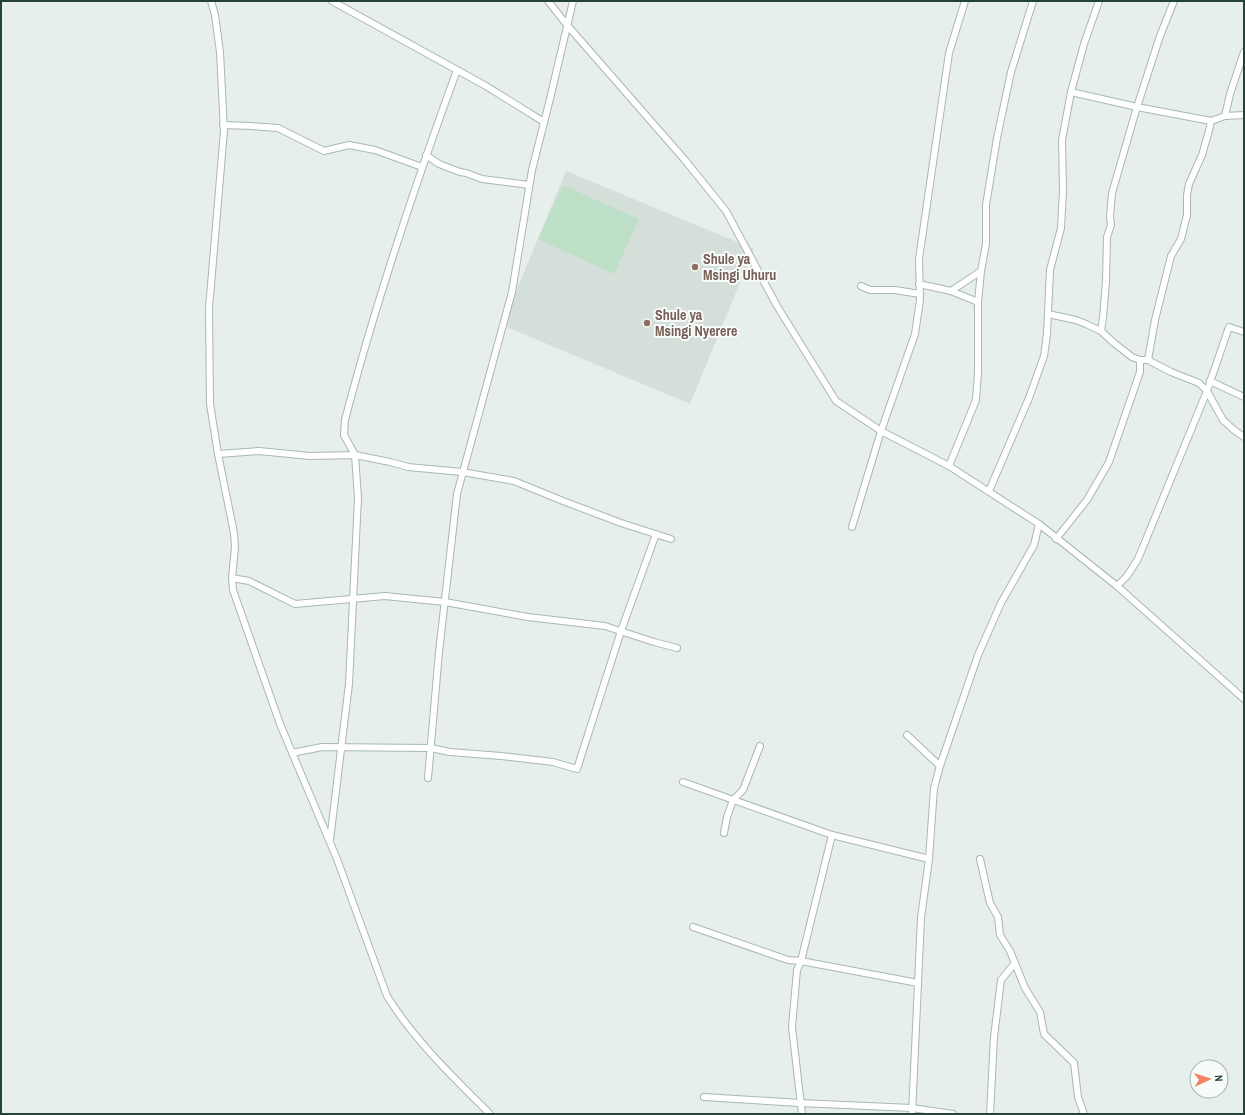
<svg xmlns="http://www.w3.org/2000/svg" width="1245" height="1115" font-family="'Archivo Narrow',sans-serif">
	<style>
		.built { fill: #d4dfda }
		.green { fill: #bfe0c8 }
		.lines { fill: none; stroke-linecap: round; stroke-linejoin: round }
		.minor-casing { stroke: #a8b8b2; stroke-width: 8 }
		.minor { stroke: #fff; stroke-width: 6 }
		.education-dot { fill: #8d6e63; stroke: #f7fbf9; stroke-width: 1.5 }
		.labels { text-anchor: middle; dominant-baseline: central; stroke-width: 4; stroke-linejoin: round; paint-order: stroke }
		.education-label { font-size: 14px; font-weight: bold; fill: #785e54; stroke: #f7fbf9; text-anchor: start }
	</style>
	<rect width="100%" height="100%" fill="#e6efeb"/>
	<path class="built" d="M 566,171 L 754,249 L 690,404 L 502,325 Z"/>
	<path class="green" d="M 563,185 L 639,219 L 614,274 L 538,239 Z"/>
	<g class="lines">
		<g class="minor-casing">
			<g id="minor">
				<path d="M 211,1 L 215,15 L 220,52 L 224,131 L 209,308 L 210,404 L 218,454 L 234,533 L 235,547 L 232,578 L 233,590 L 280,724 L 337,859 L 387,996 C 415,1041 453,1077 490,1114"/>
				<path d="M 332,1 L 486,86 L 544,122"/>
				<path d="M 548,1 L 567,25 L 684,159 L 726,211 L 777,306 L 836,401 L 881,431 L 949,466 L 1039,524 L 1117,586 L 1244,699"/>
				<path d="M 1071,92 L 1137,107 L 1211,121 L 1225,116 L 1244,115"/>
				<path d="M 1225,116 L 1230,94 L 1244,52"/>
				<path d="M 223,125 L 251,126 L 278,128 L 324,151 L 349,145 L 375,150 L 422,167"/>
				<path d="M 426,155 L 439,164 L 460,172 L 466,173 L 482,179 L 529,185"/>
				<path d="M 919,284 L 951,291 L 978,302"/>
				<path d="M 861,286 L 870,290 L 895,290 L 920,294"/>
				<path d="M 951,291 L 981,271"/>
				<path d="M 1048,314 L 1076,320 L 1086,324 L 1101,331 L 1114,343 L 1132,357 L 1140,360 L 1148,360 L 1171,372 L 1199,383 L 1207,391 L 1223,420 L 1234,430 L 1244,437"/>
				<path d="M 1101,331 L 1103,318 L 1106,281 L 1107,237 L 1111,225 L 1110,216 L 1112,193 L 1137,107 L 1160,36 L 1174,1"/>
				<path d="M 1148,360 L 1155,320 L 1171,256 L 1181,239 L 1187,215 L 1187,195 L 1189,184 L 1202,155 L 1210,127 L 1211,121"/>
				<path d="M 1210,381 L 1244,397"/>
				<path d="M 218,454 L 259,451 L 310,456 L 355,455 L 390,462 L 408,467 L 462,472 L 514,481 L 563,501 L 621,523 L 671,539"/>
				<path d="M 949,466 L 976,400 L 978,372 L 978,302 L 981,271 L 986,244 L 986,205 L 997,138 L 1011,72 L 1033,1"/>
				<path d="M 989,491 L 1029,398 L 1044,356 L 1047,334 L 1050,270 L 1061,228 L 1063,190 L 1062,140 L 1071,92 L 1084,44 L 1099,1"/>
				<path d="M 852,527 L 881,431 L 915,334 L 920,300 L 919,259 L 949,53 L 965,1"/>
				<path d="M 1056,539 L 1087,500 L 1109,462 L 1140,372 L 1140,360"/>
				<path d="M 232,578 L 249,581 L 295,604 L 385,596 L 445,602 L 528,617 L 605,626 L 654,642 L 677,648"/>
				<path d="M 1117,586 L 1127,576 L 1138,559 L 1207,391 L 1229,327 L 1244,332"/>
				<path d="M 907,735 L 940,766"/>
				<path d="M 292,753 L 322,747 L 431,748 L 450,752 L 501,756 L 553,762 L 577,769 L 621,631 L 656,534"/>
				<path d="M 428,778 L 439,652 L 457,494 L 512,292 L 532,170 L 550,99 L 573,1"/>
				<path d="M 683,782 L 832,835 L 929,859"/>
				<path d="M 724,833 L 727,817 L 733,800 L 743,790 L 760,746"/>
				<path d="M 330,840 L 349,684 L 358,498 L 355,455 L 344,435 L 345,420 C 376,301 415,185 457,70"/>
				<path d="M 980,859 L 990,903 L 998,917 L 1000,935 L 1010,951 L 1025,988 L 1040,1012 L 1044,1034 L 1074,1063 L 1078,1097 L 1084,1114"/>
				<path d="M 693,927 L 788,960 L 801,961 L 918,983"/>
				<path d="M 704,1097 L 800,1103 L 912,1108 L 953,1114"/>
				<path d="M 802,1114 L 792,1027 L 797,970 L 801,961 L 832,835"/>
				<path d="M 912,1114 L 921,918 L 929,859 L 934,788 L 940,766 L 978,655 L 1001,603 L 1034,545 L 1039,524"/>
				<path d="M 990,1114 L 994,1037 L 1001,980 L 1015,963"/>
			</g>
		</g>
		<use href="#minor" class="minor"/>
	</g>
	<g class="education-dot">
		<circle cx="695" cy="267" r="4"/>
		<circle cx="647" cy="323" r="4"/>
	</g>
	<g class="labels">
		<g class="education-label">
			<text x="703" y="259">Shule ya<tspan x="703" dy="16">Msingi Uhuru</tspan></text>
			<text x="655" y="315">Shule ya<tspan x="655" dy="16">Msingi Nyerere</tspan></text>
		</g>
	</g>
	<rect width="1245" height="1115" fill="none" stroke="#24423a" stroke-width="4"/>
	<g transform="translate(1209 1079) rotate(86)"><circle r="19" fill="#f7fbf9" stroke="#a3b1ad"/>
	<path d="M0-3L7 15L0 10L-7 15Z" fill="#f4845f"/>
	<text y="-6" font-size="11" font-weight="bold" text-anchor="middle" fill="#24423a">N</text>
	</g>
</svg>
